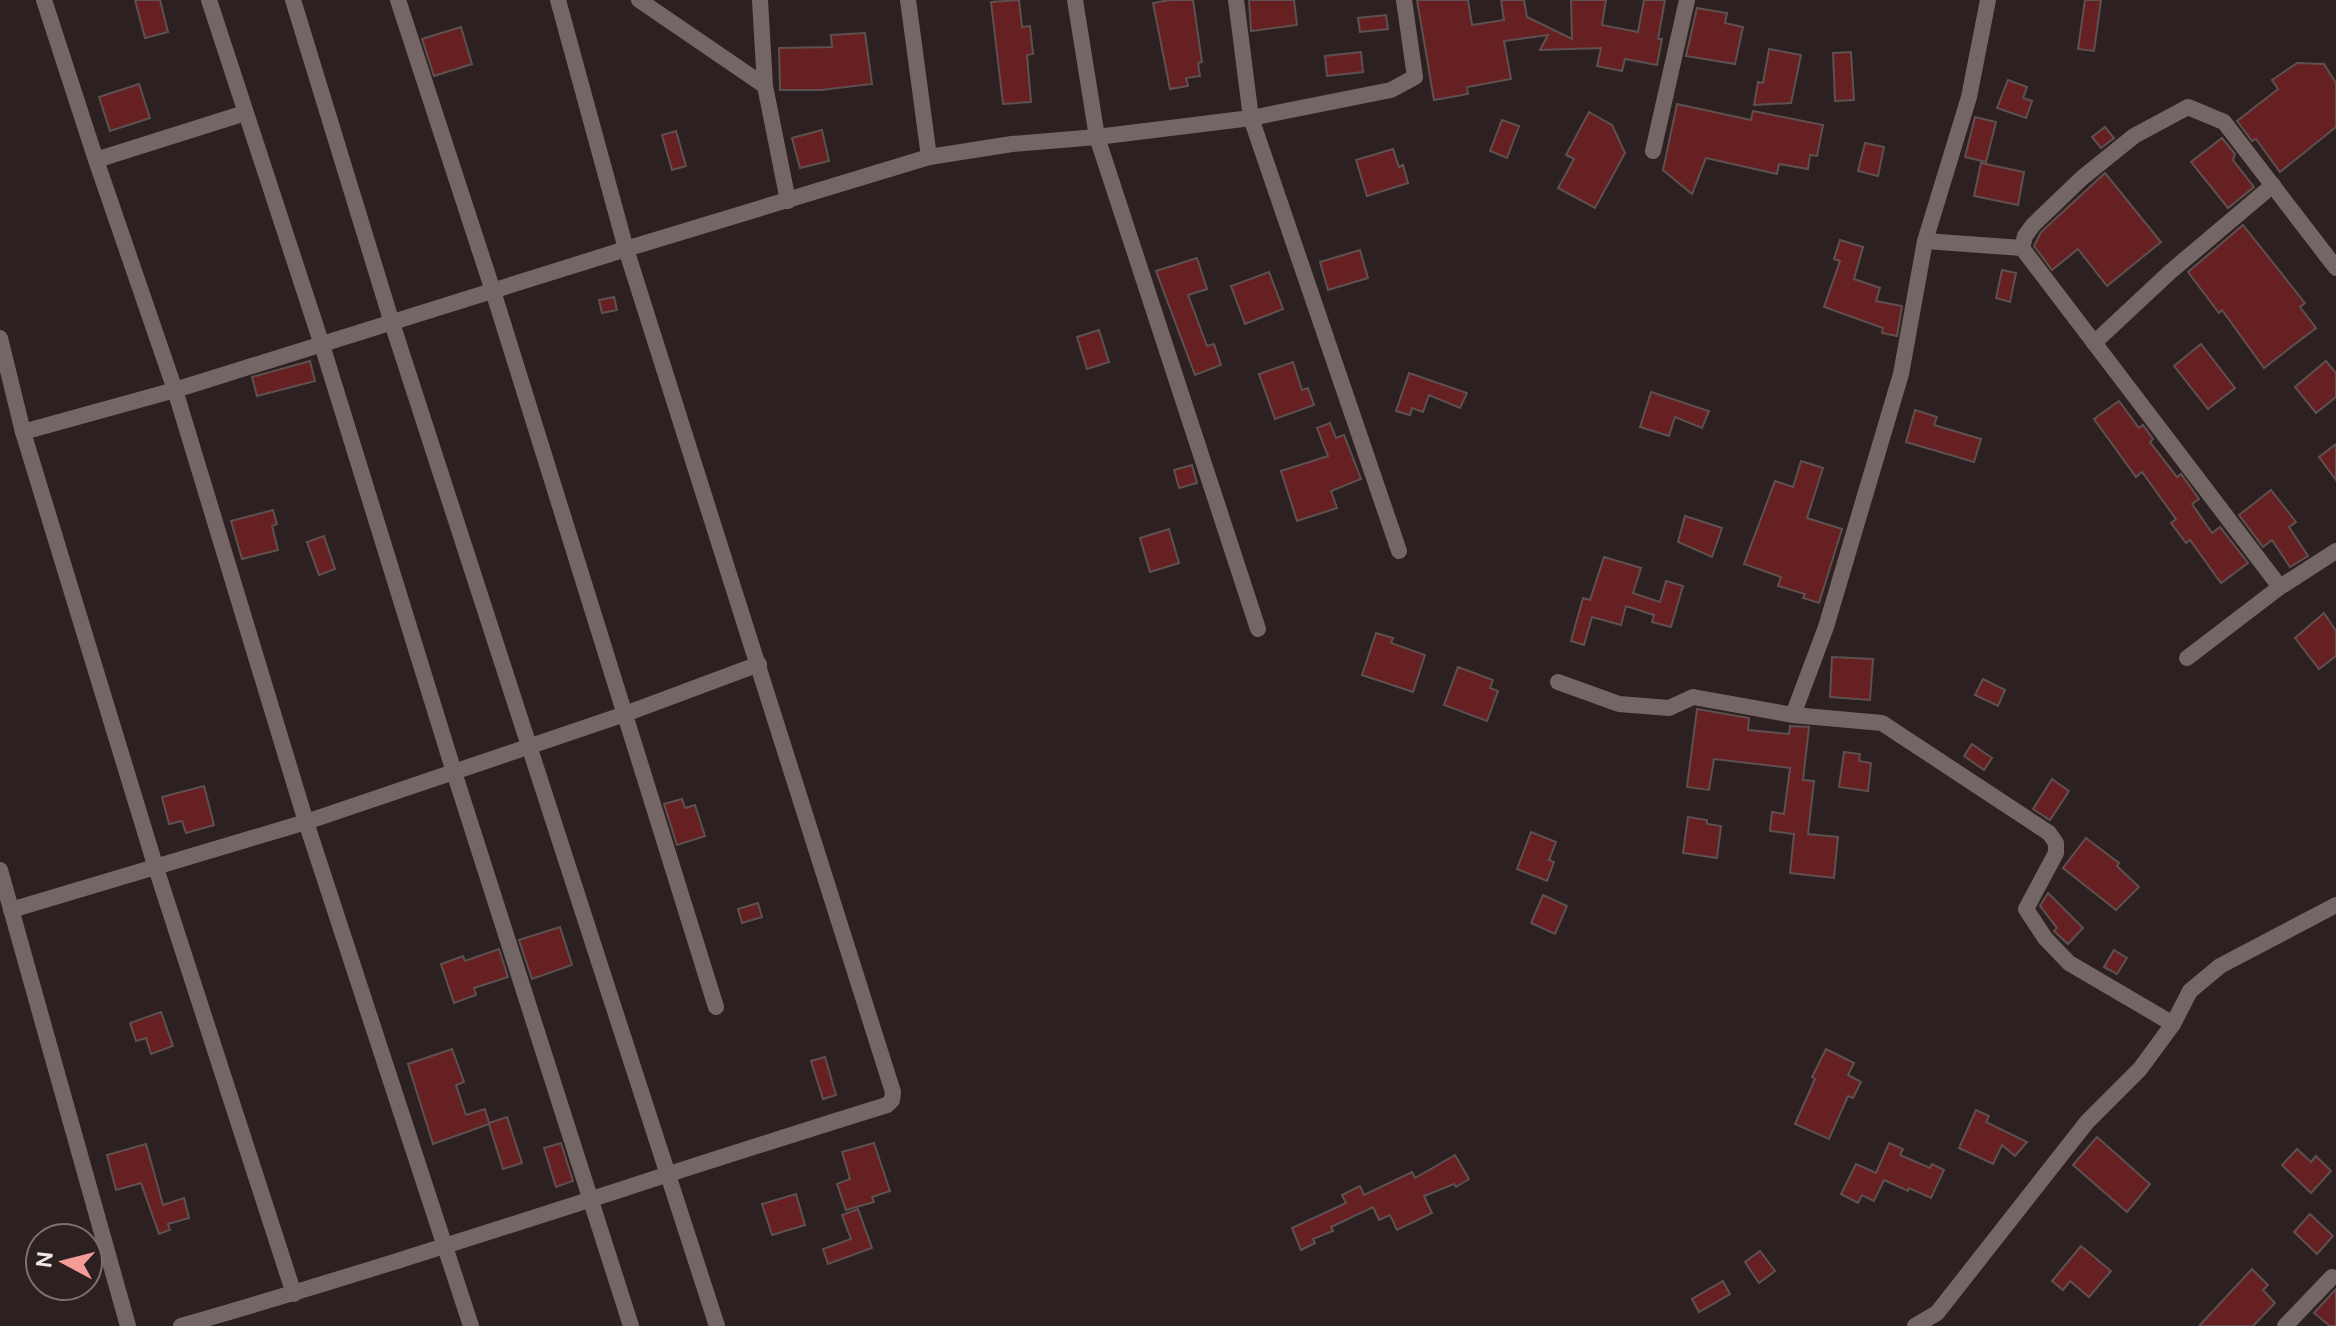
<svg xmlns="http://www.w3.org/2000/svg" width="2336" height="1326" font-family="'DM Sans',sans-serif">
	<style>
		.building { fill: #662022; stroke: #5e5050; stroke-width: 2 }
		.lines { fill: none; stroke-linecap: round; stroke-linejoin: round }
		.minor { stroke: #746665; stroke-width: 16 }
	</style>
	<rect width="100%" height="100%" fill="#2c2120"/>
	<g class="building">
		<path d="M 135,0 L 160,0 L 168,32 L 145,38 Z"/>
		<path d="M 1019,0 L 1022,27 L 1030,26 L 1033,54 L 1027,55 L 1031,102 L 1003,104 L 991,2 Z"/>
		<path d="M 1170,0 L 1193,0 L 1202,62 L 1198,63 L 1200,76 L 1186,78 L 1188,86 L 1170,89 L 1153,3 Z"/>
		<path d="M 1249,0 L 1294,0 L 1297,25 L 1251,31 Z"/>
		<path d="M 1417,0 L 1468,0 L 1472,25 L 1504,20 L 1501,0 L 1524,0 L 1527,17 L 1572,39 L 1571,0 L 1606,0 L 1602,25 L 1638,32 L 1644,0 L 1665,0 L 1658,39 L 1662,39 L 1657,65 L 1625,59 L 1622,71 L 1597,66 L 1601,48 L 1540,50 L 1548,35 L 1504,41 L 1511,79 L 1467,87 L 1468,94 L 1434,100 Z"/>
		<path d="M 2085,0 L 2101,0 L 2094,51 L 2078,49 Z"/>
		<path d="M 1697,8 L 1727,13 L 1725,23 L 1743,27 L 1735,64 L 1686,56 Z"/>
		<path d="M 1386,15 L 1388,29 L 1360,32 L 1358,18 Z"/>
		<path d="M 461,27 L 472,64 L 434,76 L 422,39 Z"/>
		<path d="M 865,33 L 872,84 L 821,90 L 780,90 L 779,48 L 832,47 L 831,35 Z"/>
		<path d="M 1769,49 L 1801,55 L 1791,103 L 1754,105 L 1758,82 L 1763,83 Z"/>
		<path d="M 1361,52 L 1363,72 L 1327,76 L 1325,56 Z"/>
		<path d="M 1851,52 L 1854,100 L 1835,101 L 1833,53 Z"/>
		<path d="M 2297,63 L 2324,64 L 2336,83 L 2336,127 L 2280,172 L 2256,139 L 2252,141 L 2237,121 L 2278,89 L 2272,80 Z"/>
		<path d="M 2008,80 L 2027,87 L 2023,98 L 2032,101 L 2026,118 L 1997,108 Z"/>
		<path d="M 139,84 L 150,118 L 110,131 L 99,97 Z"/>
		<path d="M 1677,104 L 1751,120 L 1753,111 L 1823,125 L 1817,156 L 1810,155 L 1808,169 L 1779,164 L 1777,174 L 1706,158 L 1692,194 L 1663,170 Z"/>
		<path d="M 1589,112 L 1612,125 L 1625,153 L 1595,208 L 1558,188 L 1574,159 L 1566,155 Z"/>
		<path d="M 1975,117 L 1996,122 L 1986,162 L 1965,157 Z"/>
		<path d="M 1502,120 L 1519,126 L 1507,158 L 1490,151 Z"/>
		<path d="M 2105,127 L 2114,138 L 2101,148 L 2092,137 Z"/>
		<path d="M 822,130 L 829,161 L 800,168 L 792,138 Z"/>
		<path d="M 676,131 L 686,166 L 672,170 L 662,135 Z"/>
		<path d="M 2222,138 L 2235,154 L 2233,160 L 2254,187 L 2228,208 L 2191,162 Z"/>
		<path d="M 1865,143 L 1884,147 L 1878,176 L 1858,171 Z"/>
		<path d="M 1393,149 L 1399,167 L 1403,165 L 1408,183 L 1367,196 L 1356,160 Z"/>
		<path d="M 1981,163 L 2024,172 L 2018,205 L 1974,196 Z"/>
		<path d="M 2105,173 L 2161,242 L 2107,286 L 2078,249 L 2052,270 L 2034,246 L 2041,232 Z"/>
		<path d="M 2243,225 L 2305,303 L 2300,307 L 2316,328 L 2264,368 L 2222,310 L 2219,313 L 2188,272 Z"/>
		<path d="M 1840,240 L 1863,247 L 1854,279 L 1880,288 L 1876,301 L 1902,306 L 1897,336 L 1882,333 L 1883,328 L 1824,307 L 1840,261 L 1834,259 Z"/>
		<path d="M 1360,250 L 1368,278 L 1328,290 L 1320,262 Z"/>
		<path d="M 1197,258 L 1207,289 L 1188,295 L 1207,346 L 1214,344 L 1221,365 L 1195,375 L 1156,271 Z"/>
		<path d="M 2002,270 L 2016,273 L 2010,302 L 1996,298 Z"/>
		<path d="M 1269,272 L 1283,309 L 1245,324 L 1231,286 Z"/>
		<path d="M 614,297 L 617,310 L 602,313 L 599,300 Z"/>
		<path d="M 1099,330 L 1109,362 L 1087,369 L 1077,337 Z"/>
		<path d="M 2201,344 L 2235,388 L 2208,409 L 2174,366 Z"/>
		<path d="M 310,361 L 315,381 L 257,396 L 252,377 Z"/>
		<path d="M 2326,361 L 2336,373 L 2336,397 L 2316,413 L 2295,387 Z"/>
		<path d="M 1293,362 L 1302,390 L 1308,388 L 1314,405 L 1275,419 L 1259,374 Z"/>
		<path d="M 1409,373 L 1467,393 L 1460,408 L 1429,395 L 1423,412 L 1412,408 L 1410,415 L 1396,411 Z"/>
		<path d="M 1651,392 L 1709,411 L 1702,428 L 1675,417 L 1669,436 L 1640,427 Z"/>
		<path d="M 2119,401 L 2139,428 L 2143,425 L 2153,439 L 2150,442 L 2177,477 L 2181,474 L 2199,499 L 2192,504 L 2212,533 L 2220,527 L 2248,563 L 2221,583 L 2190,540 L 2186,543 L 2171,523 L 2176,519 L 2142,472 L 2136,477 L 2094,419 Z"/>
		<path d="M 1915,410 L 1937,417 L 1934,425 L 1981,439 L 1974,462 L 1906,442 Z"/>
		<path d="M 1330,423 L 1336,438 L 1344,435 L 1361,479 L 1331,491 L 1337,508 L 1297,521 L 1281,471 L 1328,456 L 1317,428 Z"/>
		<path d="M 2336,444 L 2336,480 L 2319,457 Z"/>
		<path d="M 1801,461 L 1823,468 L 1807,518 L 1842,529 L 1819,603 L 1803,598 L 1805,594 L 1778,586 L 1781,577 L 1744,564 L 1775,481 L 1793,487 Z"/>
		<path d="M 1192,465 L 1197,483 L 1179,488 L 1174,470 Z"/>
		<path d="M 2271,490 L 2296,522 L 2289,527 L 2308,556 L 2290,567 L 2272,540 L 2263,547 L 2239,515 Z"/>
		<path d="M 273,510 L 277,524 L 272,526 L 278,550 L 242,559 L 231,521 Z"/>
		<path d="M 1685,516 L 1722,528 L 1712,557 L 1678,542 Z"/>
		<path d="M 1169,529 L 1179,563 L 1150,572 L 1140,538 Z"/>
		<path d="M 324,536 L 335,569 L 319,575 L 307,542 Z"/>
		<path d="M 1604,557 L 1641,568 L 1633,593 L 1660,602 L 1666,581 L 1683,586 L 1671,627 L 1652,622 L 1654,615 L 1626,606 L 1621,625 L 1592,617 L 1584,645 L 1571,641 L 1583,598 L 1590,600 Z"/>
		<path d="M 2324,613 L 2336,631 L 2336,656 L 2319,669 L 2295,638 Z"/>
		<path d="M 1376,633 L 1393,638 L 1391,643 L 1425,655 L 1413,692 L 1362,675 Z"/>
		<path d="M 1832,657 L 1873,659 L 1870,700 L 1830,697 Z"/>
		<path d="M 1458,667 L 1493,680 L 1490,688 L 1498,691 L 1487,721 L 1444,705 Z"/>
		<path d="M 1983,679 L 2005,690 L 1998,706 L 1975,695 Z"/>
		<path d="M 1697,709 L 1749,718 L 1748,730 L 1789,734 L 1790,726 L 1809,727 L 1803,780 L 1814,781 L 1808,834 L 1838,837 L 1834,878 L 1790,873 L 1794,834 L 1770,831 L 1772,812 L 1784,814 L 1790,768 L 1714,759 L 1709,790 L 1687,787 Z"/>
		<path d="M 1972,744 L 1992,758 L 1984,770 L 1964,756 Z"/>
		<path d="M 1844,752 L 1860,754 L 1859,761 L 1871,763 L 1868,791 L 1839,787 Z"/>
		<path d="M 2052,779 L 2069,791 L 2050,820 L 2033,809 Z"/>
		<path d="M 204,786 L 214,825 L 186,833 L 182,821 L 169,824 L 162,797 Z"/>
		<path d="M 682,799 L 685,808 L 695,805 L 705,836 L 677,845 L 664,804 Z"/>
		<path d="M 1688,817 L 1707,820 L 1707,824 L 1721,826 L 1717,858 L 1683,853 Z"/>
		<path d="M 1531,832 L 1556,842 L 1549,860 L 1554,862 L 1547,881 L 1517,869 Z"/>
		<path d="M 2086,838 L 2119,863 L 2117,866 L 2139,887 L 2116,910 L 2063,868 Z"/>
		<path d="M 2048,893 L 2083,928 L 2068,944 L 2054,931 L 2057,928 L 2040,906 Z"/>
		<path d="M 1543,895 L 1567,906 L 1555,934 L 1531,923 Z"/>
		<path d="M 758,903 L 762,917 L 742,923 L 738,909 Z"/>
		<path d="M 560,927 L 572,965 L 532,979 L 519,940 Z"/>
		<path d="M 499,949 L 508,977 L 474,988 L 476,995 L 454,1003 L 441,964 L 463,956 L 465,961 Z"/>
		<path d="M 2114,950 L 2127,958 L 2117,974 L 2104,967 Z"/>
		<path d="M 161,1012 L 173,1046 L 151,1054 L 146,1038 L 136,1041 L 130,1023 Z"/>
		<path d="M 452,1049 L 464,1082 L 456,1085 L 466,1115 L 485,1109 L 489,1123 L 507,1117 L 522,1163 L 503,1169 L 489,1124 L 433,1144 L 408,1064 Z"/>
		<path d="M 1826,1049 L 1854,1063 L 1848,1075 L 1861,1082 L 1853,1098 L 1848,1096 L 1829,1139 L 1795,1124 L 1815,1079 L 1812,1077 Z"/>
		<path d="M 825,1057 L 836,1095 L 823,1099 L 811,1061 Z"/>
		<path d="M 1976,1110 L 1989,1116 L 1986,1122 L 2027,1142 L 2015,1156 L 2002,1145 L 1993,1164 L 1959,1148 Z"/>
		<path d="M 2097,1137 L 2150,1184 L 2127,1212 L 2073,1165 Z"/>
		<path d="M 561,1143 L 573,1181 L 556,1187 L 544,1148 Z"/>
		<path d="M 874,1143 L 890,1191 L 872,1197 L 874,1202 L 846,1210 L 837,1184 L 850,1179 L 842,1152 Z"/>
		<path d="M 1889,1143 L 1903,1149 L 1900,1155 L 1930,1168 L 1932,1164 L 1944,1170 L 1931,1198 L 1909,1188 L 1908,1191 L 1884,1180 L 1874,1201 L 1862,1195 L 1858,1203 L 1841,1194 L 1856,1164 L 1876,1173 Z"/>
		<path d="M 146,1144 L 163,1205 L 184,1198 L 189,1218 L 168,1224 L 170,1230 L 159,1234 L 141,1183 L 116,1190 L 107,1155 Z"/>
		<path d="M 2297,1149 L 2311,1162 L 2316,1156 L 2331,1171 L 2311,1193 L 2282,1165 Z"/>
		<path d="M 1455,1155 L 1469,1179 L 1456,1187 L 1454,1184 L 1424,1196 L 1432,1213 L 1397,1230 L 1390,1215 L 1379,1220 L 1373,1207 L 1331,1227 L 1333,1231 L 1313,1239 L 1315,1243 L 1301,1250 L 1292,1228 L 1346,1203 L 1342,1195 L 1360,1186 L 1364,1195 L 1412,1172 L 1415,1178 Z"/>
		<path d="M 796,1194 L 805,1225 L 772,1235 L 762,1204 Z"/>
		<path d="M 858,1209 L 872,1248 L 828,1264 L 823,1249 L 851,1239 L 842,1215 Z"/>
		<path d="M 2310,1214 L 2333,1236 L 2317,1254 L 2294,1232 Z"/>
		<path d="M 2081,1246 L 2111,1271 L 2089,1297 L 2070,1281 L 2063,1290 L 2052,1281 Z"/>
		<path d="M 1760,1251 L 1775,1271 L 1759,1283 L 1745,1262 Z"/>
		<path d="M 2252,1269 L 2268,1285 L 2263,1290 L 2275,1303 L 2253,1326 L 2199,1326 Z"/>
		<path d="M 1723,1281 L 1730,1294 L 1699,1312 L 1692,1299 Z"/>
		<path d="M 2336,1289 L 2336,1326 L 2330,1326 L 2314,1313 Z"/>
	</g>
	<g class="lines">
		<g class="minor">
			<path d="M 44,0 L 96,160 L 175,390 L 306,822 L 471,1326"/>
			<path d="M 209,0 L 322,345 L 454,772 L 631,1326"/>
			<path d="M 293,0 L 392,323 L 717,1326"/>
			<path d="M 398,0 L 493,291 L 716,1007"/>
			<path d="M 639,0 L 765,86"/>
			<path d="M 760,0 L 765,86 L 788,201"/>
			<path d="M 908,0 L 929,157"/>
			<path d="M 1075,0 L 1097,137 L 1258,629"/>
			<path d="M 1236,0 L 1251,118 L 1399,551"/>
			<path d="M 1653,151 L 1687,0"/>
			<path d="M 96,160 L 245,113"/>
			<path d="M 1925,241 L 2022,248 L 2025,236 L 2033,225 L 2082,178 L 2134,136 L 2188,107 L 2224,122 L 2336,268"/>
			<path d="M 2022,248 L 2280,587"/>
			<path d="M 0,338 L 23,432 L 156,868 L 294,1294"/>
			<path d="M 2094,343 L 2170,272 L 2273,185"/>
			<path d="M 23,432 L 175,390 L 626,249 L 929,157 L 1012,144 L 1097,137 L 1251,118 L 1391,90 L 1415,77 L 1404,0"/>
			<path d="M 2187,658 L 2280,587 L 2336,551"/>
			<path d="M 1558,682 L 1619,704 L 1669,708 L 1693,697 L 1793,715 L 1882,723 L 2049,833 L 2056,843 L 2056,853 L 2026,909 L 2045,938 L 2069,963 L 2173,1024"/>
			<path d="M 1793,715 L 1826,627 L 1901,374 L 1925,241 L 1969,97 L 1988,0"/>
			<path d="M 0,870 L 128,1326"/>
			<path d="M 11,910 L 306,822 L 625,714 L 759,664"/>
			<path d="M 181,1326 C 418,1258 651,1178 887,1105 L 892,1100 L 893,1092 L 626,249 L 558,0"/>
			<path d="M 1915,1326 L 1937,1313 L 2087,1122 L 2140,1069 L 2173,1024 L 2190,991 L 2220,966 L 2336,905"/>
			<path d="M 2285,1326 L 2332,1277"/>
		</g>
	</g>
	<g transform="translate(64 1262) rotate(277)"><circle r="38" fill="#2c2120" stroke="#7a706f" stroke-width="2"/>
	<path d="M0-6L14 30L0 20L-14 30Z" fill="#f59b98"/>
	<text y="-12" font-size="22" font-weight="bold" text-anchor="middle" fill="#efe7e6">N</text>
	</g>
</svg>
